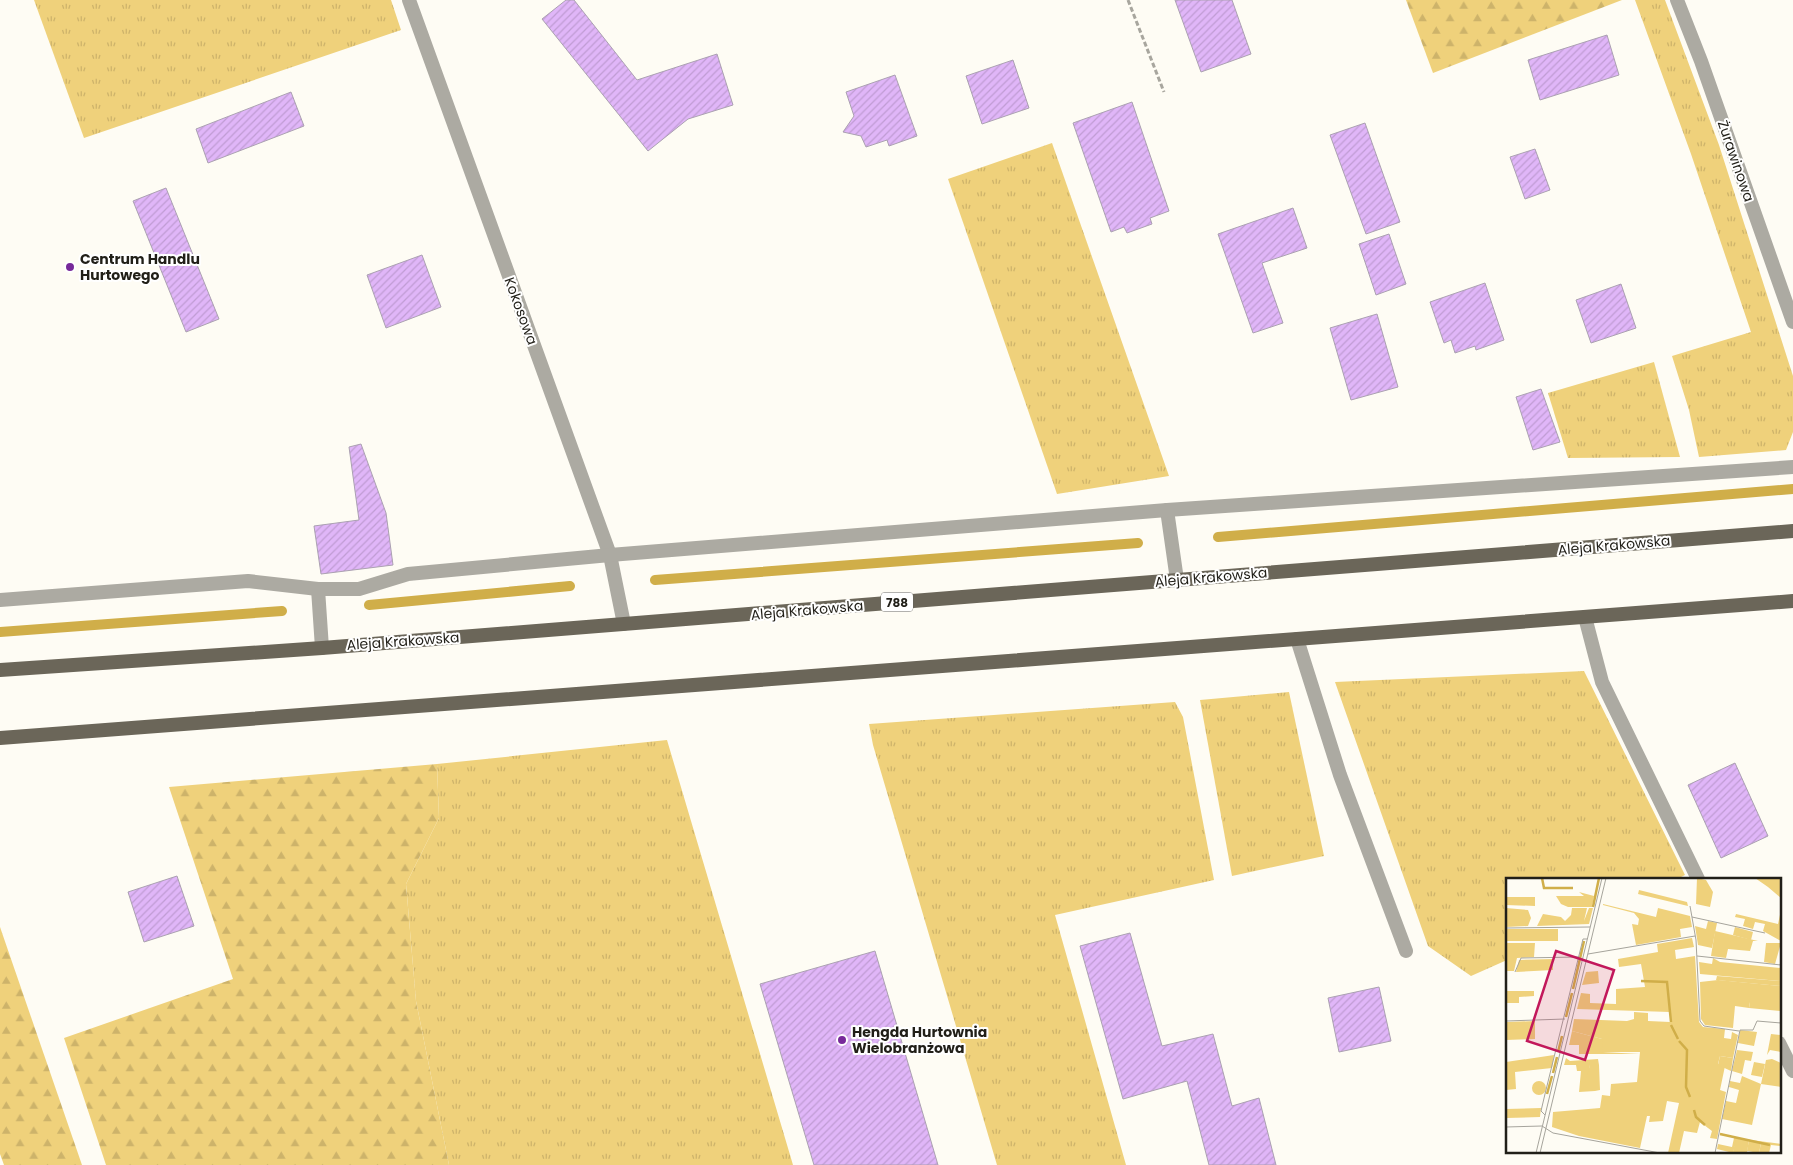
<svg xmlns="http://www.w3.org/2000/svg" width="1793" height="1165" font-family="Poppins,sans-serif">
	<style>
		.grass { fill: url(#grass-tufts) }
		.forest { fill: url(#forest-firs) }
		.lines { fill: none; stroke-linecap: round; stroke-linejoin: round }
		.stream { stroke: #d0ae49; stroke-width: 10 }
		.building { fill: url(#building-hatch); stroke: #aba1b1 }
		.path { stroke: #a8a69e; stroke-width: 3; stroke-dasharray: 5 2.5; stroke-linecap: butt }
		.service { stroke: #acaaa2; stroke-width: 14 }
		.minor { stroke: #acaaa2; stroke-width: 14 }
		.primary { stroke: #6b6659; stroke-width: 14 }
		.poi-dot { fill: #77299a; stroke: #fff; stroke-width: 2 }
		.labels { text-anchor: middle; dominant-baseline: central; stroke-width: 4; stroke-linejoin: round; paint-order: stroke }
		.shield { fill: #fff; stroke: #64625d; stroke-width: 1 }
		.shield-label { font-size: 12px; font-weight: bold; fill: #211f18 }
		.street-label { font-size: 14px; fill: #211f18; stroke: #fff }
		.poi-label { font-size: 14px; font-weight: bold; fill: #211f18; stroke: #fff; text-anchor: start }
		.inset-river { fill: none; stroke: #d0ae49; stroke-width: 2.5 }
		.inset-road { fill: none; stroke: #a6a49c; stroke-width: 1 }
		.view { fill: #c2185b; fill-opacity: 0.15; stroke: #c2185b; stroke-width: 2.5 }
		.inset-edge { fill: none; stroke: #211f18; stroke-width: 2.5 }
	</style>
	<defs>
		<pattern id="grass-tufts" width="24" height="20" patternUnits="userSpaceOnUse" patternTransform="scale(1.25)"><rect width="24" height="20" fill="#efd17b"/><path d="M3 7l-1-3M5 7V3M7 7l1-3M15 17l-1-3M17 17v-4M19 17l1-3" fill="none" stroke="#cdb36a"/></pattern>
		<pattern id="forest-firs" width="22" height="20" patternUnits="userSpaceOnUse" patternTransform="scale(1.25)"><rect width="22" height="20" fill="#efd17b"/><path d="M5 1l3.5 6h-7zM16 11l3.5 6h-7z" fill="#cdb36a"/></pattern>
		<pattern id="building-hatch" width="6" height="6" patternUnits="userSpaceOnUse" patternTransform="scale(1.25)"><rect width="6" height="6" fill="#e0b6f8"/><path d="M-1 1l2-2M0 6l6-6M5 7l2-2" fill="none" stroke="#c09cd4"/></pattern>
	</defs>
	<rect width="100%" height="100%" fill="#fefcf4"/>
	<g class="grass">
		<path d="M 34,0 L 391,0 L 401,30 L 84,138 Z"/>
		<path d="M 1635,0 L 1665,0 L 1719,145 L 1793,376 L 1793,432 L 1786,450 L 1699,457 L 1689,410 L 1672,356 L 1751,332 L 1691,154 Z"/>
		<path d="M 1052,143 L 1169,476 L 1057,494 L 948,179 Z"/>
		<path d="M 1654,362 L 1680,457 L 1568,458 L 1548,393 Z"/>
		<path d="M 1584,671 L 1685,875 L 1677,879 L 1507,879 L 1507,960 L 1471,976 L 1428,946 L 1335,682 Z"/>
		<path d="M 1289,692 L 1324,856 L 1232,876 L 1200,700 Z"/>
		<path d="M 1175,702 L 1183,717 L 1214,880 L 1055,915 L 1126,1165 L 997,1165 L 873,745 L 869,724 Z"/>
		<path d="M 667,740 L 793,1165 L 449,1165 L 416,1001 L 406,884 L 439,818 L 437,764 Z"/>
	</g>
	<g class="forest">
		<path d="M 1406,0 L 1622,0 L 1433,73 Z"/>
		<path d="M 437,764 L 439,818 L 406,884 L 416,1001 L 449,1165 L 106,1165 L 64,1038 L 233,979 L 169,787 Z"/>
		<path d="M 0,927 L 82,1165 L 4,1165 L 0,1154 Z"/>
	</g>
	<g class="lines">
		<g class="stream">
			<path d="M 1218,537 L 1793,489"/>
			<path d="M 655,580 L 1138,543"/>
			<path d="M 369,605 L 570,586"/>
			<path d="M 0,632 L 282,611"/>
		</g>
	</g>
	<g class="building">
		<path d="M 566,0 L 574,0 L 637,80 L 717,54 L 733,105 L 688,119 L 648,151 L 542,19 Z"/>
		<path d="M 1175,0 L 1232,0 L 1251,54 L 1201,72 Z"/>
		<path d="M 1607,35 L 1619,75 L 1540,100 L 1528,60 Z"/>
		<path d="M 1013,60 L 1029,108 L 982,124 L 966,76 Z"/>
		<path d="M 895,75 L 917,136 L 889,146 L 887,140 L 866,147 L 861,136 L 843,132 L 854,116 L 846,92 Z"/>
		<path d="M 291,92 L 304,126 L 208,163 L 196,129 Z"/>
		<path d="M 1132,102 L 1169,211 L 1150,218 L 1152,224 L 1127,233 L 1124,227 L 1111,232 L 1073,123 Z"/>
		<path d="M 1365,123 L 1400,222 L 1366,234 L 1330,135 Z"/>
		<path d="M 1535,149 L 1550,190 L 1525,199 L 1510,157 Z"/>
		<path d="M 166,188 L 219,319 L 186,332 L 133,201 Z"/>
		<path d="M 1293,208 L 1307,248 L 1262,263 L 1283,323 L 1253,333 L 1218,234 Z"/>
		<path d="M 1389,234 L 1406,284 L 1376,295 L 1359,244 Z"/>
		<path d="M 422,255 L 441,307 L 386,328 L 367,275 Z"/>
		<path d="M 1485,283 L 1504,340 L 1476,350 L 1475,346 L 1455,353 L 1451,340 L 1444,343 L 1430,302 Z"/>
		<path d="M 1621,284 L 1636,328 L 1591,343 L 1576,300 Z"/>
		<path d="M 1377,314 L 1398,387 L 1351,400 L 1330,328 Z"/>
		<path d="M 1541,389 L 1560,442 L 1533,450 L 1516,397 Z"/>
		<path d="M 361,444 L 386,513 L 393,565 L 321,574 L 314,526 L 359,520 L 349,447 Z"/>
		<path d="M 1735,763 L 1768,836 L 1721,858 L 1688,785 Z"/>
		<path d="M 177,876 L 194,926 L 144,942 L 128,892 Z"/>
		<path d="M 1130,933 L 1162,1046 L 1213,1034 L 1232,1106 L 1259,1098 L 1276,1165 L 1209,1165 L 1187,1081 L 1123,1099 L 1080,946 Z"/>
		<path d="M 875,951 L 938,1165 L 814,1165 L 760,984 Z"/>
		<path d="M 1379,987 L 1391,1041 L 1339,1052 L 1328,998 Z"/>
	</g>
	<g class="lines">
		<path class="path" d="M 1128,0 L 1164,92"/>
		<g class="service">
			<path d="M 1585,617 L 1602,682 L 1698,879"/>
			<path d="M 1297,639 L 1340,775 L 1406,951"/>
			<path d="M 1779,1043 L 1793,1071"/>
		</g>
		<g class="minor">
			<path d="M 409,0 L 610,555 L 624,624"/>
			<path d="M 1677,0 L 1701,61 L 1793,322"/>
			<path d="M 1167,510 L 1177,580"/>
			<path d="M 318,589 L 322,648"/>
			<path d="M 0,600 L 248,581 L 318,589 L 359,589 L 408,574 L 610,555 L 1167,510 L 1793,467"/>
		</g>
		<g class="primary">
			<path d="M 0,670 L 322,648 L 1793,531"/>
			<path d="M 0,738 L 1793,601"/>
		</g>
	</g>
	<g class="poi-dot">
		<circle cx="70" cy="267" r="5"/>
		<circle cx="842" cy="1040" r="5"/>
	</g>
	<g class="labels">
		<rect class="shield" x="881" y="592.5" width="32" height="19" rx="4"/>
		<g class="shield-label">
			<text x="897" y="602">788</text>
		</g>
		<g class="street-label">
			<text transform="translate(1736 161) rotate(71)">Żurawinowa</text>
			<text transform="translate(521 311) rotate(70)">Kokosowa</text>
			<text transform="translate(1614 545) rotate(-5)">Aleja Krakowska</text>
			<text transform="translate(1211 577) rotate(-5)">Aleja Krakowska</text>
			<text transform="translate(807 610) rotate(-5)">Aleja Krakowska</text>
			<text transform="translate(403 641) rotate(-4)">Aleja Krakowska</text>
		</g>
		<g class="poi-label">
			<text x="80" y="259">Centrum Handlu<tspan x="80" dy="16">Hurtowego</tspan></text>
			<text x="852" y="1032">Hengda Hurtownia<tspan x="852" dy="16">Wielobranżowa</tspan></text>
		</g>
	</g>
	<g transform="translate(1506 878)">
		<rect width="275" height="275" fill="#fefcf4"/>
		<path d="M 191,0 L 200,2 L 207,14 L 204,29 L 190,26 ZM 249,0 L 275,0 L 275,20 L 262,9 ZM 133,12 L 181,24 L 182,28 L 132,16 ZM 97,27 L 97,26 L 150,39 L 152,30 L 184,38 L 186,49 L 174,51 L 175,59 L 130,67 L 126,46 L 132,47 L 133,41 L 128,35 ZM 66,30 L 81,30 L 78,43 L 83,30 L 87,30 L 83,46 L 31,48 L 37,36 L 55,39 L 59,43 L 65,37 ZM 275,32 L 275,63 L 257,53 L 259,46 L 249,44 L 247,51 L 237,48 L 239,41 L 229,39 L 230,36 L 272,46 ZM 202,43 L 211,45 L 206,70 L 192,67 L 189,48 L 200,51 ZM 229,49 L 247,54 L 245,62 L 227,57 ZM 0,51 L 52,51 L 52,63 L 0,63 ZM 186,60 L 188,69 L 169,72 L 170,81 L 189,78 L 193,144 L 197,149 L 219,151 L 218,160 L 225,161 L 226,154 L 232,157 L 227,180 L 214,178 L 212,186 L 219,188 L 214,212 L 220,214 L 211,261 L 204,260 L 206,253 L 194,244 L 191,255 L 178,253 L 173,275 L 162,275 L 173,225 L 161,223 L 157,243 L 143,244 L 144,238 L 141,238 L 134,270 L 73,258 L 46,249 L 47,234 L 94,230 L 96,217 L 104,218 L 105,206 L 131,204 L 134,174 L 96,174 L 96,161 L 66,153 L 68,141 L 121,143 L 128,141 L 128,134 L 142,135 L 142,143 L 164,144 L 164,134 L 71,131 L 75,115 L 84,116 L 84,125 L 110,126 L 110,111 L 139,109 L 135,86 L 113,89 L 112,81 L 152,74 L 151,66 ZM 0,65 L 29,65 L 28,79 L 11,80 L 8,93 L 0,93 ZM 260,65 L 275,65 L 269,86 L 258,84 ZM 207,80 L 214,84 L 275,90 L 275,103 L 194,96 L 193,84 L 206,86 ZM 92,93 L 93,105 L 76,107 L 80,94 ZM 212,102 L 275,108 L 275,124 L 244,124 L 243,130 L 229,128 L 227,150 L 199,147 L 195,141 L 194,104 ZM 0,113 L 28,113 L 28,118 L 13,119 L 13,125 L 0,125 ZM 29,143 L 29,161 L 0,162 L 0,144 ZM 231,172 L 247,174 L 245,183 L 239,182 L 236,196 L 226,193 ZM 48,177 L 46,190 L 9,194 L 10,211 L 0,212 L 0,184 ZM 60,180 L 64,183 L 92,181 L 93,187 L 84,187 L 81,208 L 89,208 L 89,213 L 73,214 L 75,193 L 71,193 L 70,187 L 58,187 ZM 248,184 L 259,186 L 256,199 L 245,197 ZM 236,198 L 255,206 L 246,247 L 216,241 L 220,223 L 230,225 L 233,212 L 223,209 L 224,203 L 234,205 ZM26 210a7 7 0 1 1 14 0a7 7 0 1 1-14 0ZM 35,230 L 34,239 L 0,240 L 0,231 ZM 213,255 L 255,265 L 253,275 L 241,273 L 243,262 L 231,260 L 227,275 L 211,271 L 212,266 L 226,269 L 228,260 Z" fill="#efd17b"/>
		<path d="M 73,14 L 88,18 L 86,29 L 62,29 L 55,26 L 50,18 L 78,18 ZM 0,19 L 29,19 L 29,28 L 0,27 ZM 0,30 L 22,32 L 25,40 L 22,48 L 0,49 ZM 209,53 L 252,63 L 247,63 L 244,73 L 222,71 L 220,80 L 205,78 ZM 47,81 L 47,92 L 10,94 L 13,82 ZM 211,98 L 275,103 L 275,108 L 210,102 ZM 244,124 L 275,124 L 275,133 L 243,130 ZM 234,152 L 251,154 L 248,168 L 232,165 ZM 66,153 L 96,161 L 97,174 L 134,176 L 73,176 L 73,167 L 63,167 ZM 265,156 L 275,157 L 275,174 L 264,172 L 261,177 ZM 214,178 L 227,180 L 225,193 L 212,187 ZM 266,181 L 275,185 L 275,209 L 255,206 L 260,182 ZM 84,187 L 93,187 L 94,212 L 89,213 L 89,208 L 81,208 L 79,205 ZM 230,260 L 275,266 L 275,268 L 265,267 L 263,275 L 253,275 L 255,265 L 243,262 L 241,275 L 232,275 L 227,274 Z" fill="#efd17b"/>
		<path class="inset-river" d="M 36,0 L 38,10 L 67,10M 87,29 L 93,0M 135,103 L 161,104 L 165,144M 67,111 L 78,63M 60,139 L 66,115M 165,147 L 172,161M 173,163 L 181,172 L 180,209 L 184,219M 52,174 L 56,158M 47,195 L 51,179M 41,216 L 46,198M 188,232 L 190,239 L 199,247M 214,256 L 264,267"/>
		<path class="inset-road" d="M 184,28 L 190,62 L 194,143 L 198,148 L 233,153M 186,39 L 259,55M 0,50 L 84,49M 82,76 L 189,58M 191,78 L 275,87M 9,94 L 15,80 L 73,79M 0,143 L 59,141M 39,237 L 35,233 L 39,216 L 77,61 L 81,61M 0,249 L 36,248 L 47,255 L 154,275M 30,275 L 96,0M 34,275 L 100,0M 209,275 L 234,152 L 247,152 L 251,143 L 275,145"/>
		<path class="view" d="M 50,73 L 108,92 L 79,182 L 21,163 Z"/>
		<rect width="275" height="275" class="inset-edge"/>
	</g>
</svg>
